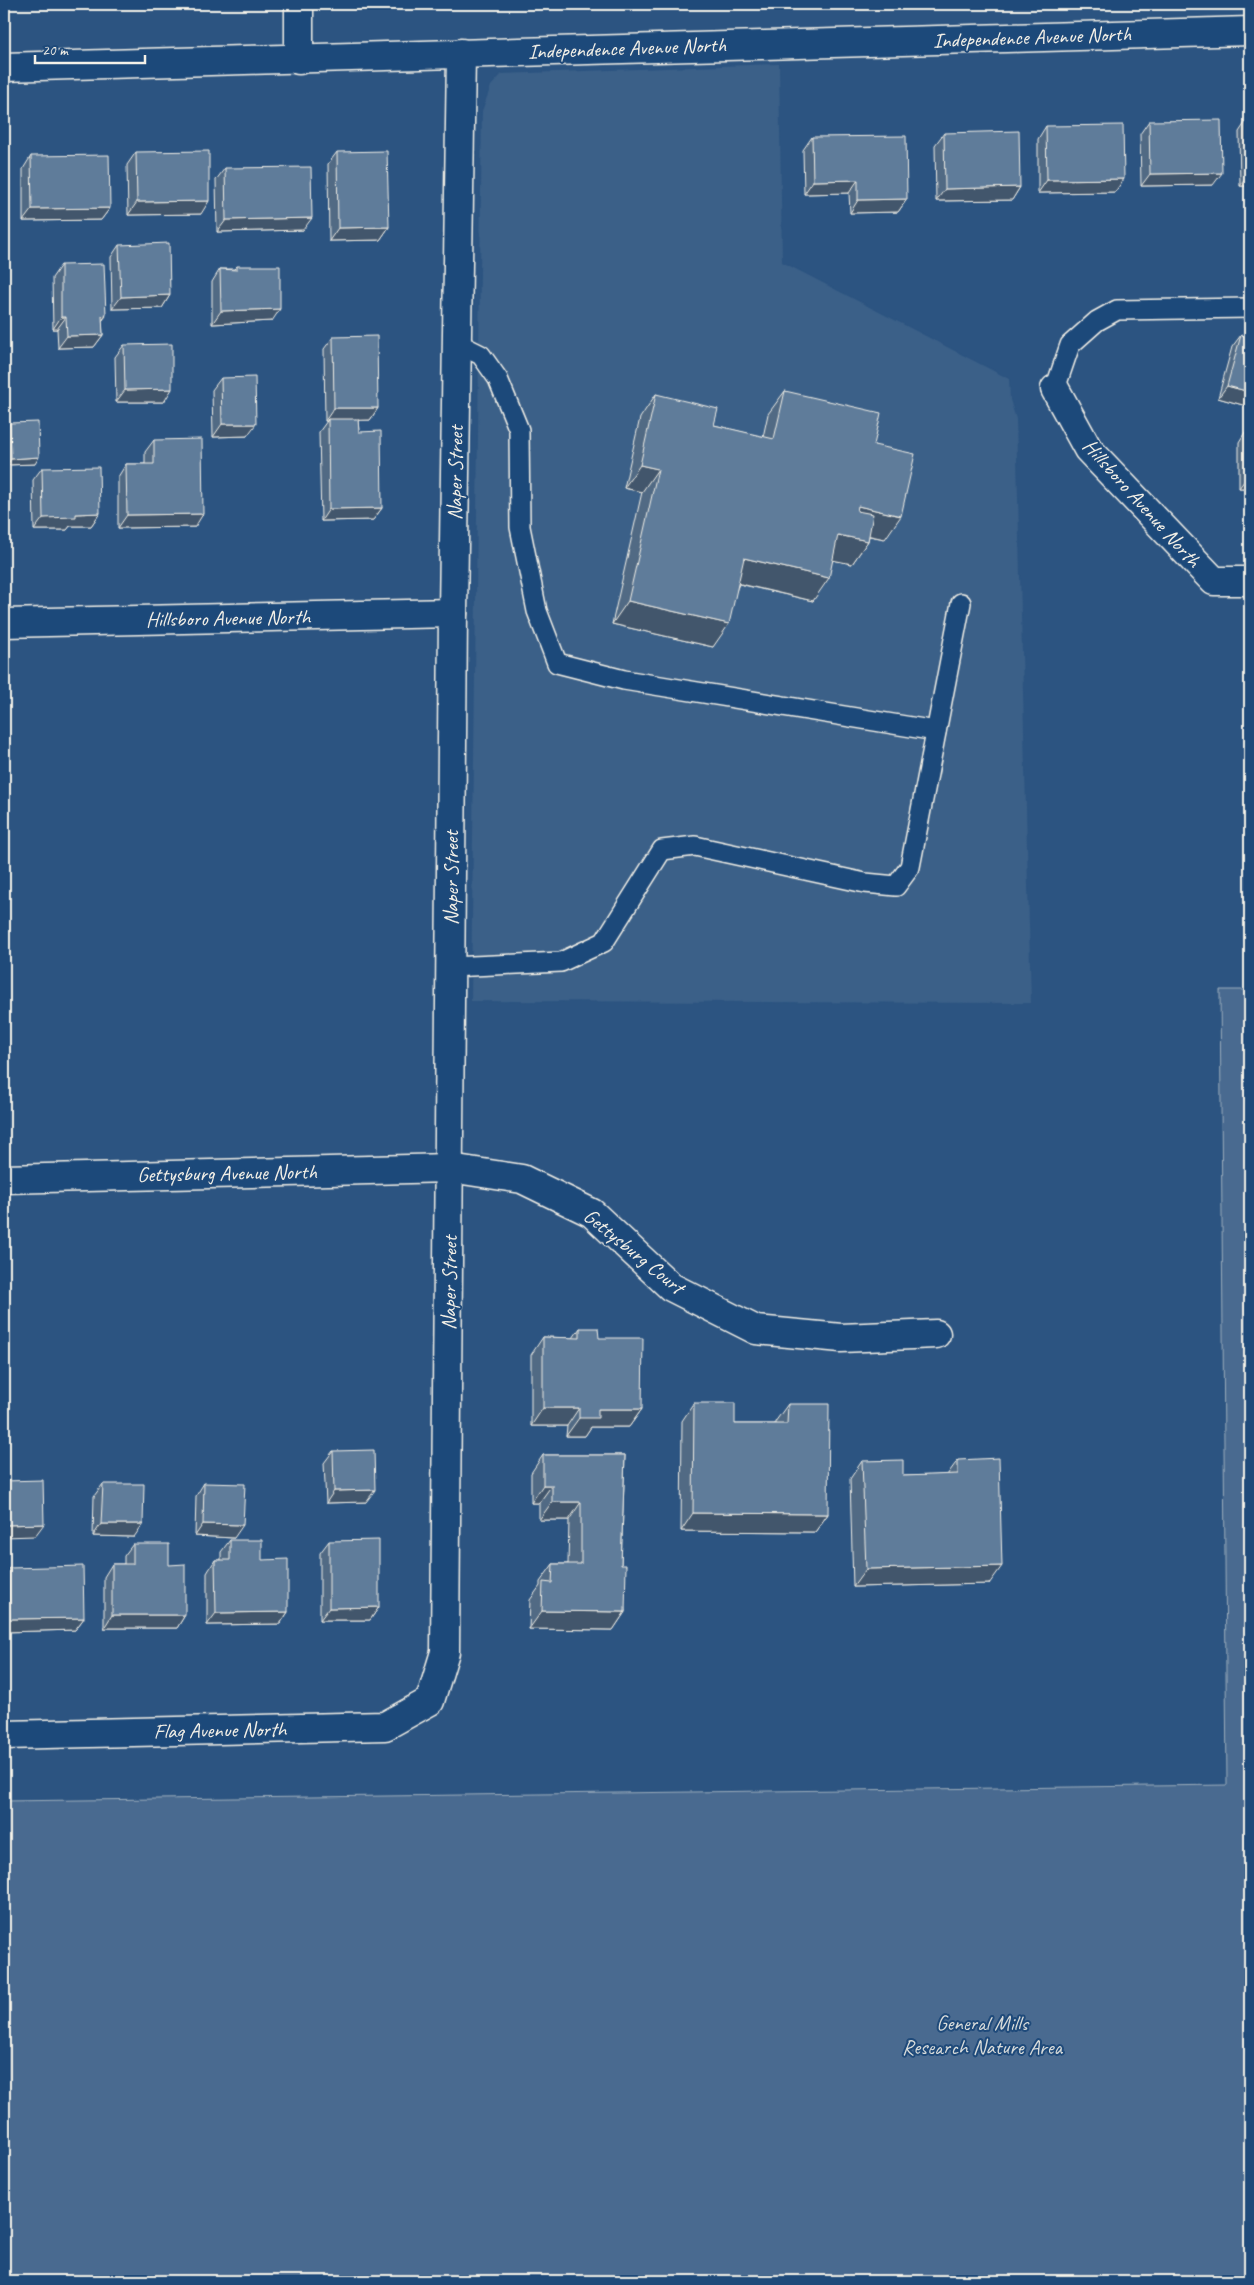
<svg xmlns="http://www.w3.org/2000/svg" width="1254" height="2285" font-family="Caveat,sans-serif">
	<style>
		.built { fill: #3b6088 }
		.green { fill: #496b90; stroke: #9eaebc }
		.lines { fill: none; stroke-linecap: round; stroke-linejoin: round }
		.service-casing { stroke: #f4f1e8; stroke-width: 22 }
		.minor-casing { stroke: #f4f1e8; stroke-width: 31 }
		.service { stroke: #1f4a7a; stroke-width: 19 }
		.minor { stroke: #1f4a7a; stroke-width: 28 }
		.wall { fill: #516a84; stroke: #f4f1e8 }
		.shaded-wall { fill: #42566c; stroke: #f4f1e8 }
		.building { fill: #5e7b9a; stroke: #f4f1e8 }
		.labels { text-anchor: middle; stroke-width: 4; stroke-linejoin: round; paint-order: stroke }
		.street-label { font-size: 21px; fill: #f4f1e8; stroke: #1f4a7a }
		.park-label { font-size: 21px; fill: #dadddb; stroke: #1f4a7a }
	</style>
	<rect width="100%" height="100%" fill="#2c5481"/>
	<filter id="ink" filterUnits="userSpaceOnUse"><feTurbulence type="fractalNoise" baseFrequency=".02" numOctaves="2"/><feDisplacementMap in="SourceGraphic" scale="10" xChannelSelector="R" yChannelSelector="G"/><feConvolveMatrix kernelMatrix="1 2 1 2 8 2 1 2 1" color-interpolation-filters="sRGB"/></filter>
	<g filter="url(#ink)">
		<polygon class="built" points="779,64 782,262 1009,379 1010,400 1016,419 1031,1003 471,1001 482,111 491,86 502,74"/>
		<polygon class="green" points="1220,990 1250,990 1250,2281 4,2281 4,1801 1227,1785"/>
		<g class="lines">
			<defs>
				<g id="service">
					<polyline points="457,343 481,355 498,379 519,430 520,527 537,611 557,663 624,680 936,731"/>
					<polyline points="1055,389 1070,345 1097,321 1117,310 1250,308"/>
					<polyline points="450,967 561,962 604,942 662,850 695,846 865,883 896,886 910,867 961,603"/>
				</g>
				<g id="minor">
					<polyline points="299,4 299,60"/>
					<polyline points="4,67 1250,31"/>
					<polyline points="1055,389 1088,449 1214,581 1250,581"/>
					<polyline points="4,623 453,613"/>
					<polyline points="4,1179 450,1168 522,1179 592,1213 671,1287 756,1330 841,1338 936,1334"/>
					<polyline points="4,1735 385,1726 430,1701 445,1652 453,613 461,53"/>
				</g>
			</defs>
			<use href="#service" class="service-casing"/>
			<use href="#minor" class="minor-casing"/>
			<use href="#service" class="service"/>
			<use href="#minor" class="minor"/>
		</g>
		<g class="wall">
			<polygon points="1247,120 1250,120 1250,186 1240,186 1239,132"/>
			<polygon points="1149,121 1213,185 1141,186 1140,134"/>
			<polygon points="1046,126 1115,192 1038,193 1038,139"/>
			<polygon points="944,133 1020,187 1012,200 936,201 935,145"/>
			<polygon points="812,137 907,199 898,212 850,213 849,193 804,194 803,150"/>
			<polygon points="136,152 201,214 128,215 127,165"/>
			<polygon points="337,152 389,227 380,240 329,241 328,164"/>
			<polygon points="31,156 110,208 101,220 23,221 23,169"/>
			<polygon points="225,168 303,230 217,232 216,180"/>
			<polygon points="119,245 170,295 162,308 112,309 111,257"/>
			<polygon points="61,265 106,316 102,321 103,335 94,347 58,348 57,329 53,329 52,278"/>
			<polygon points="237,266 272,321 212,324 212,282 220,269 234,269"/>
			<polygon points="1241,335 1250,407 1218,398 1232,347"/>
			<polygon points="333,337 378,408 370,420 358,420 359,432 382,508 373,520 321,521 319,432 327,421 325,421 324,349"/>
			<polygon points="124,345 164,402 116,402 115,357"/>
			<polygon points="221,378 247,436 213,437 212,390"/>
			<polygon points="785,391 874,445 885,539 869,536 868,541 852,564 833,560 813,601 739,584 713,647 612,624 642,492 624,488 640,418 656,394 714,425 763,437 768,414"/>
			<polygon points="10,423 35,464 7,465 6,429"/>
			<polygon points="1247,429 1250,429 1250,488 1239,488 1239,442"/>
			<polygon points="154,440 195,527 118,528 118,477 126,464 145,464 145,452"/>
			<polygon points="42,468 100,513 91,526 70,526 67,530 34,530 33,480"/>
			<polygon points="580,1328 599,1338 642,1409 629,1427 591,1427 585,1436 566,1436 567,1426 531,1426 531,1355 543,1337 573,1338"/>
			<polygon points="694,1403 735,1424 775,1424 775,1422 788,1404 828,1514 815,1532 681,1531 682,1421"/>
			<polygon points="333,1451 366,1502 326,1503 324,1463"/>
			<polygon points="543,1455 625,1455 621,1565 625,1612 613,1630 529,1629 530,1600 540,1586 540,1582 553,1564 568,1564 569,1520 539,1520 539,1503 531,1503 531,1473"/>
			<polygon points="958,1460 989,1584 853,1587 850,1479 862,1461 903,1476 947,1475"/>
			<polygon points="204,1483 234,1538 195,1536 196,1496"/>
			<polygon points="103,1484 134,1537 93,1536 94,1496"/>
			<polygon points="230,1540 262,1560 288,1612 280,1624 207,1625 207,1573 215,1560 221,1560 221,1552"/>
			<polygon points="329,1541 379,1607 370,1620 320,1620 320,1553"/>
			<polygon points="133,1544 169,1565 185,1615 177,1628 104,1628 104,1577 112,1564 124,1564 124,1556"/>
			<polygon points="9,1568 84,1618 75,1630 4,1632 4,1575"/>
		</g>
		<g class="shaded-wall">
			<polygon points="1222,173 1213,185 1141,186 1150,174"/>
			<polygon points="1250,173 1250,186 1240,186 1249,174"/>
			<polygon points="1124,179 1115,192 1038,193 1047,180"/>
			<polygon points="858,180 849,193 804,194 813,181"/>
			<polygon points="1020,187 1012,200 936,201 945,189"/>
			<polygon points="907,199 898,212 850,213 858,200"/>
			<polygon points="209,201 201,214 128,215 137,202"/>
			<polygon points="110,208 101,220 23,221 32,209"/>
			<polygon points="312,218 303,230 217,232 226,220"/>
			<polygon points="389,227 380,240 329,241 338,228"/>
			<polygon points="170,295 162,308 112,309 121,297"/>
			<polygon points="280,309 272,321 212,324 221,311"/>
			<polygon points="106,315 97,328 102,316"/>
			<polygon points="61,317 66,317 57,329 53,329"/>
			<polygon points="103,335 94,347 58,348 67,336"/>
			<polygon points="1227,386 1250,392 1250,407 1218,398"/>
			<polygon points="172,389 164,402 116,402 125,390"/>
			<polygon points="334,408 378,408 370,420 328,421 328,419 327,421 325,421"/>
			<polygon points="222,424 256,424 247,436 213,437"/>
			<polygon points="39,457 35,464 7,465 11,459"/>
			<polygon points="640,465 658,469 642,492 624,488"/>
			<polygon points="1248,476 1250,476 1250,488 1239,488"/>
			<polygon points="858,506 901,516 885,539 842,530"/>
			<polygon points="382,508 373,520 321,521 329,509"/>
			<polygon points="100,513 91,526 70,526 67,530 34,530 43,518 76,514"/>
			<polygon points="203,514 195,527 118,528 127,515"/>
			<polygon points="838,535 868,541 852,564 822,558"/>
			<polygon points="744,558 829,578 813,601 728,581"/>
			<polygon points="628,601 729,624 713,647 612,624"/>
			<polygon points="543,1408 579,1408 567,1426 531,1426"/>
			<polygon points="598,1409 642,1409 629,1427 591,1427 585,1436 566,1436 579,1418"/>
			<polygon points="543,1485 552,1485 539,1503 531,1503"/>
			<polygon points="375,1490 366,1502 326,1503 334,1491"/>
			<polygon points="552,1502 581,1502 569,1520 539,1520"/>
			<polygon points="693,1513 828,1514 815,1532 681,1531"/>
			<polygon points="44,1524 35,1536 4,1537 4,1525"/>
			<polygon points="101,1524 143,1524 134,1537 93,1536"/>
			<polygon points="203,1524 243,1525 234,1538 195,1536"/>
			<polygon points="1002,1566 989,1584 853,1587 866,1569"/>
			<polygon points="379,1607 370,1620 320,1620 329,1608"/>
			<polygon points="542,1611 625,1612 613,1630 529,1629"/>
			<polygon points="288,1612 280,1624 207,1625 216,1613"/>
			<polygon points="112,1615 185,1615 177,1628 104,1628"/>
			<polygon points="84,1618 75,1630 4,1632 4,1628 10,1619"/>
		</g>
		<g class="building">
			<polygon points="1221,120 1222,173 1150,174 1149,121"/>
			<polygon points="1247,120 1250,120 1250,173 1249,174"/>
			<polygon points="1123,125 1124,179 1047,180 1046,126"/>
			<polygon points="1019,131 1020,187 945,189 944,133"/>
			<polygon points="906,136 907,199 858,200 858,180 813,181 812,137"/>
			<polygon points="209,151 209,201 137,202 136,152"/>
			<polygon points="387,151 389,227 338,228 337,152"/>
			<polygon points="4,155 6,155 7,205 4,205"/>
			<polygon points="109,155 110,208 32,209 31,156"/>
			<polygon points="311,167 312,218 226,220 225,168"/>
			<polygon points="169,243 170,295 121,297 119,245"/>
			<polygon points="104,264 106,315 102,316 103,335 67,336 66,317 61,317 61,265"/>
			<polygon points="237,266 280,266 280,309 221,311 220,269 237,270"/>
			<polygon points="1241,335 1250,338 1250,392 1227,386"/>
			<polygon points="377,336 378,408 334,408 333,337"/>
			<polygon points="172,344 172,389 125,390 124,345"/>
			<polygon points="255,377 256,424 222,424 221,378"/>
			<polygon points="785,391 881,413 874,445 915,454 901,516 858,506 857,511 873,514 868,541 838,535 829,578 744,558 729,624 628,601 658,469 640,465 656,394 718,409 714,425 774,439"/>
			<polygon points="328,419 358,419 359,432 381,431 382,508 329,509"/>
			<polygon points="38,422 39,457 11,459 10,423"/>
			<polygon points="1247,429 1250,429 1250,476 1248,476"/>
			<polygon points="202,439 203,514 127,515 126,464 154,464 154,440"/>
			<polygon points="99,467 100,513 76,514 76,517 43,518 42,468"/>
			<polygon points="580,1328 598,1328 599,1338 643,1338 642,1409 598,1409 598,1418 579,1418 579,1408 543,1408 543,1337 580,1338"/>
			<polygon points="694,1403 735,1403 735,1424 787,1424 788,1404 829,1404 828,1514 693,1513"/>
			<polygon points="374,1450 375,1490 334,1491 333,1451"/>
			<polygon points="543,1455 625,1455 621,1565 626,1565 625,1612 542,1611 543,1582 552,1583 553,1564 581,1564 581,1502 552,1502 552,1485 543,1485"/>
			<polygon points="999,1458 1002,1566 866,1569 862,1461 903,1460 903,1476 958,1474 958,1460"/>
			<polygon points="43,1480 44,1524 4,1525 4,1481"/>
			<polygon points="204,1483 245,1484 243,1525 203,1524"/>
			<polygon points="103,1484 144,1484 143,1524 101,1524"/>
			<polygon points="230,1540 262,1540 262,1560 288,1559 288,1612 216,1613 215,1560 230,1560"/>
			<polygon points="379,1540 379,1607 329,1608 329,1541"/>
			<polygon points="133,1544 169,1544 169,1565 185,1564 185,1615 112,1615 112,1564 133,1564"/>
			<polygon points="83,1566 84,1618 10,1619 9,1568"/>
		</g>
	</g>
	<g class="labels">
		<g class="street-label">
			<text transform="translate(1032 37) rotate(-2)" y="7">Independence Avenue North</text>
			<text transform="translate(627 48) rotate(-2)" y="7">Independence Avenue North</text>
			<text transform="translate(455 473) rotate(-89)" y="7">Naper Street</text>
			<text transform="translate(1142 503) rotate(48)" y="7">Hillsboro Avenue North</text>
			<text transform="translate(228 618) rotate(-1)" y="7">Hillsboro Avenue North</text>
			<text transform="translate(451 878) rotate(-90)" y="7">Naper Street</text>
			<text transform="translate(227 1173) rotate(-1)" y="7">Gettysburg Avenue North</text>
			<text transform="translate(634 1251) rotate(39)" y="7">Gettysburg Court</text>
			<text transform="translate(449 1283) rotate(-89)" y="7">Naper Street</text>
			<text transform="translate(220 1730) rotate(-1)" y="7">Flag Avenue North</text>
		</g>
		<g class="park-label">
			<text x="982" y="2030">General Mills<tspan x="982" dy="24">Research Nature Area</tspan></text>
		</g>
	</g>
	<rect width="1254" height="2285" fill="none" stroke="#1f4a7a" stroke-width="20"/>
	<rect x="10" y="10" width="1234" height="2265" fill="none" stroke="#f4f1e8" stroke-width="2" filter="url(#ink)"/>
	<path d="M35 55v8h110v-8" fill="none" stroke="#f4f1e8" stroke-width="2.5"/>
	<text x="42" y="55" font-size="15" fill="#f4f1e8" stroke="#1f4a7a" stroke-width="4" paint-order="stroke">20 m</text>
</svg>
